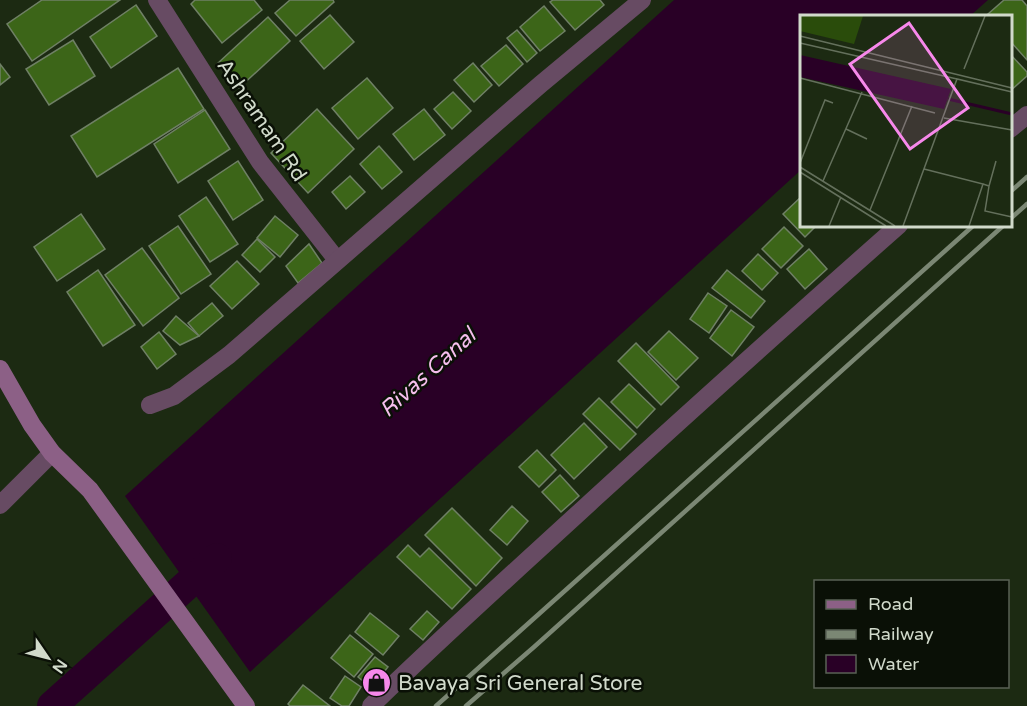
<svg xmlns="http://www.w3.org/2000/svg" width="1027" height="706" font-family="'Varela Round',sans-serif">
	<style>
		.water { fill: #290026 }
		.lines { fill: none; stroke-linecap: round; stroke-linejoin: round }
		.canal { stroke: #290026; stroke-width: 30 }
		.building { fill: #3c6518; stroke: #6f8065; stroke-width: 1.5 }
		.street { stroke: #674b63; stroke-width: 18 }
		.secondary { stroke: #8c6086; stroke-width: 18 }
		.rail { stroke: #7b8774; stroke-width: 4.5 }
		.labels { text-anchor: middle; stroke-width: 5; stroke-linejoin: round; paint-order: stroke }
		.street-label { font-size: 21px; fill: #d1dacb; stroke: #0a1006 }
		.poi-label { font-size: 21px; fill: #d1dacb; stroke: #0a1006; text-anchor: start }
		.water-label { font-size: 22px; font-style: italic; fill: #f5beed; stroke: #0a1006 }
		.inset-river { fill: none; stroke: #290026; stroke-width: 3 }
		.inset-road { fill: none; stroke: #64705c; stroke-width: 1.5 }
		.view { fill: #f788eb; fill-opacity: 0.15; stroke: #f788eb; stroke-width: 3 }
		.inset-edge { fill: none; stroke: #d1dacb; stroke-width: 3 }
	</style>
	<rect width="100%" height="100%" fill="#1c2a12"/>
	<polygon class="water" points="674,0 988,0 970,16 802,16 802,169 250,672 125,496"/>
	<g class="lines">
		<polyline class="canal" points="52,706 217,558"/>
	</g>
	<g class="building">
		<polygon points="42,0 120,0 32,61 7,24"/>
		<polygon points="195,0 254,0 262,10 222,43 191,4"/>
		<polygon points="290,0 333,0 334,2 296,36 275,13"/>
		<polygon points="553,0 600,0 604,5 575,30 550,2"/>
		<polygon points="1004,0 1022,0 1027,6 1027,60 1010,41 1010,16 990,16 988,14"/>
		<polygon points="136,5 157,36 111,68 90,37"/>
		<polygon points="544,6 565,31 540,51 520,27"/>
		<polygon points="330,15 354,42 324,69 300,41"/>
		<polygon points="268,17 290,41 239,88 217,64"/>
		<polygon points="517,30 537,53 527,62 507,38"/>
		<polygon points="73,40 95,76 49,105 26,69"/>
		<polygon points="506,45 523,64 499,86 481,66"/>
		<polygon points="1010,54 1027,72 1027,76 1010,91"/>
		<polygon points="473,63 492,85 474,102 454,80"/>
		<polygon points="0,64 10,77 0,85"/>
		<polygon points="178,68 204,109 97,177 71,136"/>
		<polygon points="367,78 393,108 358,139 332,108"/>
		<polygon points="453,92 471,111 452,129 434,109"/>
		<polygon points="317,109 354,149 308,193 271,153"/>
		<polygon points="424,109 445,135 414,160 393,134"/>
		<polygon points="205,110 230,149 178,183 154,144"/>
		<polygon points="379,146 402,172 382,189 360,164"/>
		<polygon points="238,161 263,200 233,220 208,181"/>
		<polygon points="350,176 365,192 346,209 332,192"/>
		<polygon points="802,196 802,225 817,225 805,237 783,214"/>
		<polygon points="206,197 238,244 210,262 179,216"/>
		<polygon points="81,214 105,249 57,281 34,247"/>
		<polygon points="275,216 298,235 280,257 257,238"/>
		<polygon points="178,226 211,274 181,294 149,246"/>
		<polygon points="784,227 803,246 781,268 762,249"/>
		<polygon points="257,239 275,257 260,272 242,255"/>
		<polygon points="309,244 322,263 298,283 286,266"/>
		<polygon points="142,248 179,298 143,326 105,275"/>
		<polygon points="809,249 827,269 805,289 787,269"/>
		<polygon points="758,254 778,273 762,290 742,271"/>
		<polygon points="237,261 259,284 232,309 210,286"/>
		<polygon points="98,270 135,325 103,346 67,292"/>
		<polygon points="727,270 765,301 751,318 712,288"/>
		<polygon points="708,293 727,306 709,333 690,319"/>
		<polygon points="212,303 223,316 199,336 188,323"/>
		<polygon points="731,310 754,327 732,356 710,338"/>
		<polygon points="176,316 199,336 180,345 163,331"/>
		<polygon points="669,331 698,358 676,380 648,352"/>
		<polygon points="159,332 176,354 157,369 141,347"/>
		<polygon points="636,343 679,387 661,405 618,361"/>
		<polygon points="629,384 655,409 637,428 611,402"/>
		<polygon points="599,398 636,434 620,450 583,414"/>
		<polygon points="584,423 607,447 574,479 551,455"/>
		<polygon points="537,450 556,470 539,487 519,467"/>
		<polygon points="560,475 579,496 561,512 542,492"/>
		<polygon points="512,506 528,521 507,545 490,530"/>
		<polygon points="452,508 502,558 476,586 425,535"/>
		<polygon points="408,545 420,557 429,548 471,589 452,609 397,557"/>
		<polygon points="427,611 439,622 423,640 410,629"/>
		<polygon points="370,613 399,636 383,655 355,632"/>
		<polygon points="350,635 373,654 354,677 331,658"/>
		<polygon points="375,657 388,667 371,688 358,677"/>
		<polygon points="345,676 361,687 349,706 342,706 330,698"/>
		<polygon points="303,685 330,706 290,706 288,704"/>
	</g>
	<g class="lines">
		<g class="street">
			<polyline points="157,0 260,162 337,260"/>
			<polyline points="1010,129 1027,115"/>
			<polyline points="150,405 174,396 229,355 541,84 642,0"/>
			<polyline points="0,505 52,453"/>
			<path d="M371,706C444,635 520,567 595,498C696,406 797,315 899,225"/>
		</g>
		<polyline class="secondary" points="0,369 32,425 52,453 90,490 246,706"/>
		<g class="rail">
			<polyline points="1010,192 1027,177"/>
			<polyline points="1010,219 1027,204"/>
			<polyline points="436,706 974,225"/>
			<polyline points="466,706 534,647 1004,225"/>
		</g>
	</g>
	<defs>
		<symbol id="shop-disc" viewBox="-11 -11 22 22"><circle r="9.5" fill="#f788eb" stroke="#0a1006"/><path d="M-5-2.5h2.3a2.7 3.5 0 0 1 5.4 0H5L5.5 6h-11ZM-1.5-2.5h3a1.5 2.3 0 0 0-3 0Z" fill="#111"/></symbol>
	</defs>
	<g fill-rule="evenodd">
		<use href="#shop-disc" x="360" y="666" width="33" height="33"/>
	</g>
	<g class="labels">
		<g class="street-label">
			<text transform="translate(262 120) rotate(56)" y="7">Ashramam Rd</text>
		</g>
		<g class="poi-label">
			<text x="398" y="690">Bavaya Sri General Store</text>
		</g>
		<g class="water-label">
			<text transform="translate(427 372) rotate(-42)" y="8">Rivas Canal</text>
		</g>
	</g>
	<g transform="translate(800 15)">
		<rect width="212" height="212" fill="#1c2a12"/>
		<path d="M0,1H63L54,29L0,16Z" fill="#2a4c0b"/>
		<path d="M0,40L151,74L144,94L0,62Z" fill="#290026"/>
		<path class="inset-river" d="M148,84L212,99"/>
		<path class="inset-road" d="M0,21L212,73M0,28L157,64M164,54L185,1M0,63L135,98M144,103L212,115M46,114L67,124M0,148L25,85L33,88M0,152L95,211M124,154L183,169L169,211M0,157L86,211M23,166L62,77M183,169L189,171L185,196L212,202M189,171L196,146M70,195L112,91M29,211L41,182M103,211L157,64L212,77"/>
		<path class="view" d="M109,8L168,93L110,134L50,49Z"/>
		<rect width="212" height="212" class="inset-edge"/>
	</g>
	<rect x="814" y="580" width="195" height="108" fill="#0a1006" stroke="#5a6155" stroke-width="1.5"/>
	<rect x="826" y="600" width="30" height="9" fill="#8c6086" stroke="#5a6155" stroke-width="1.5"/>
	<text x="868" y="610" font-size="18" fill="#d1dacb">Road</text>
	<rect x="826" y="630" width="30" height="9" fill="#7b8774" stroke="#5a6155" stroke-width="1.5"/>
	<text x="868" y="640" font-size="18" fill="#d1dacb">Railway</text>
	<rect x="826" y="655" width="30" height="18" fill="#290026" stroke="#5a6155" stroke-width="1.5"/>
	<text x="868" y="670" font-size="18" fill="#d1dacb">Water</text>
	<g transform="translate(48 658) rotate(125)" stroke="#0a1006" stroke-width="4.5" paint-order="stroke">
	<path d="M0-4.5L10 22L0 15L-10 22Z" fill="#d1dacb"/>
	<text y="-9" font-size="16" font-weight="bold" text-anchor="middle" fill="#d1dacb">N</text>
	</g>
</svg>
